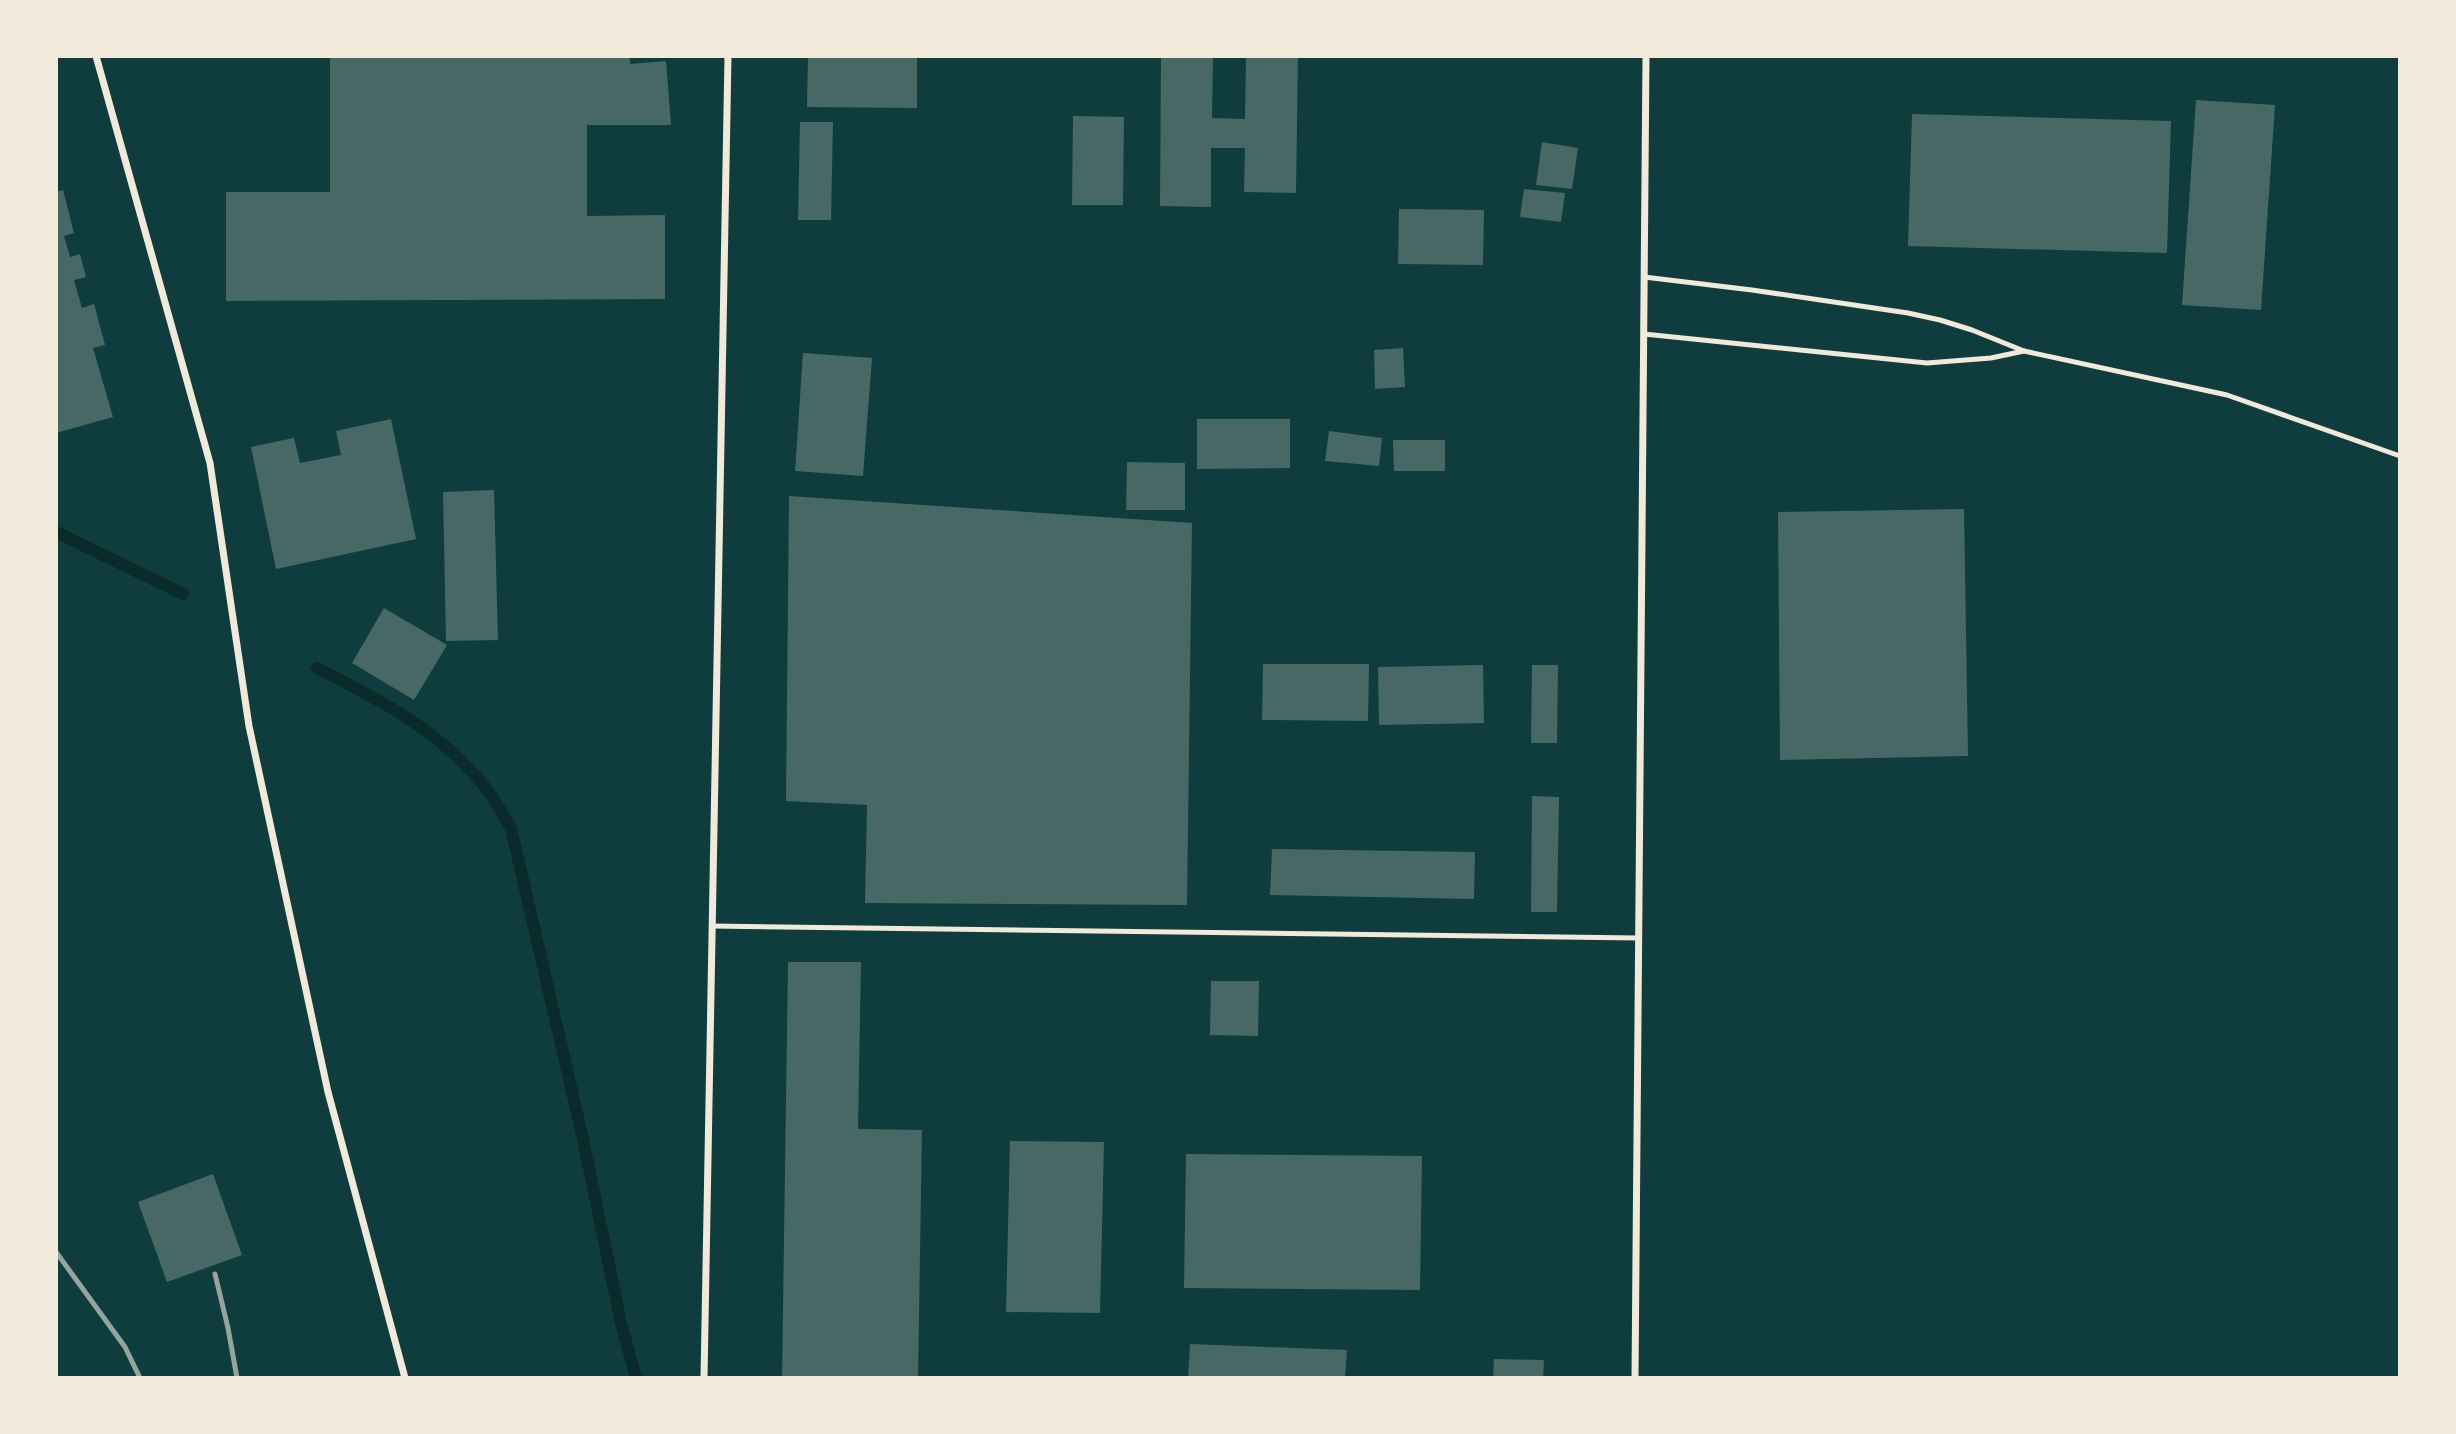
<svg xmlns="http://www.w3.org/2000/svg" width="2456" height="1434" font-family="Lato,sans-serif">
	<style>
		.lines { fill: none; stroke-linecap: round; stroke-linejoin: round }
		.stream { stroke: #0a2a2b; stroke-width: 12 }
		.building { fill: #486865 }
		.service { stroke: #f1e9da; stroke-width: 5 }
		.minor { stroke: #f1e9da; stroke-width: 7 }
		.rail { stroke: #97a49c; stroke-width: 5 }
	</style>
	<rect width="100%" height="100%" fill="#0f3d3e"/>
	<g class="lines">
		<g class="stream">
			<polyline points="56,532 183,594"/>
			<path d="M317,668C380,700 441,731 485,787C495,799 503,815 511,828L583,1139L621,1323L636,1378"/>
		</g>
	</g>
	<g class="building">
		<polygon points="330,56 630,56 630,64 666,61 671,125 587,125 587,216 665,215 665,299 226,301 226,192 330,192"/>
		<polygon points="808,56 917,56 917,108 807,107"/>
		<polygon points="1161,56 1213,56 1212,118 1245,119 1246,56 1298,56 1296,193 1244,192 1245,148 1211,148 1211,207 1160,206"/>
		<polygon points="2196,100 2275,105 2261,310 2182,305"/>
		<polygon points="1912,114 2171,121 2167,253 1908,246"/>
		<polygon points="1073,116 1124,117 1123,205 1072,205"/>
		<polygon points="800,122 833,122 831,220 798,220"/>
		<polygon points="1542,142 1578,148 1572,189 1536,185"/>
		<polygon points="1524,189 1565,193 1561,222 1520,217"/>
		<polygon points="63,190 74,233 64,236 70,257 80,254 86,277 74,280 82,308 94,304 105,345 93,348 113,417 56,433 56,192"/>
		<polygon points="1399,209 1484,210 1483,265 1398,264"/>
		<polygon points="1403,348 1405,387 1375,389 1374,350"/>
		<polygon points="803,353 872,358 863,476 795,471"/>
		<polygon points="391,419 416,539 276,569 251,447 294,438 300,463 341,455 336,431"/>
		<polygon points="1197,419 1290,419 1290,468 1197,469"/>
		<polygon points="1329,431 1382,438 1379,466 1325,461"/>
		<polygon points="1393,440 1445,440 1445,471 1394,471"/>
		<polygon points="1127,462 1185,463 1185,510 1126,510"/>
		<polygon points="494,490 498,640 446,641 443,492"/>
		<polygon points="789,496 1192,523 1187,905 865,903 867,805 786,801"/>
		<polygon points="1964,509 1968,756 1780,760 1778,512"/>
		<polygon points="384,608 447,645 414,700 352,663"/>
		<polygon points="1263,664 1369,664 1368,721 1262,720"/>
		<polygon points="1483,665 1484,723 1379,725 1378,667"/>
		<polygon points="1532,665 1558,665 1557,743 1531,743"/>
		<polygon points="1532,796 1559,797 1557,912 1531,912"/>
		<polygon points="1272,849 1475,852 1474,899 1270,895"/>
		<polygon points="788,962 861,962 858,1129 922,1130 918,1378 782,1378"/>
		<polygon points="1211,981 1259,981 1258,1036 1210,1035"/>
		<polygon points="1010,1141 1104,1142 1100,1313 1006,1312"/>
		<polygon points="1186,1154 1422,1156 1420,1290 1184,1288"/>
		<polygon points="213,1174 242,1255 167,1282 138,1202"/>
		<polygon points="1190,1344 1347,1350 1345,1378 1188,1378"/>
		<polygon points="1494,1359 1544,1360 1543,1378 1493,1378"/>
	</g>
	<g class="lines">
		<g class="service">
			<polyline points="1644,277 1752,290 1908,313 1940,320 1972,330 2024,351 2227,395 2400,456"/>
			<polyline points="1644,334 1927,363 1991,358 2024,351"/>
			<polyline points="712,926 1638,938"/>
		</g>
		<g class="minor">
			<polyline points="96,56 210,463 249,726 328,1092 405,1378"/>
			<polyline points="704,1378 728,56"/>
			<polyline points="1635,1378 1646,56"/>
		</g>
		<g class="rail">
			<polyline points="56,1252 125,1347 140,1378"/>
			<polyline points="215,1274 228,1328 237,1378"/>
		</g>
	</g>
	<rect width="2456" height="1434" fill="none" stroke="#f1e9da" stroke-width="116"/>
</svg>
